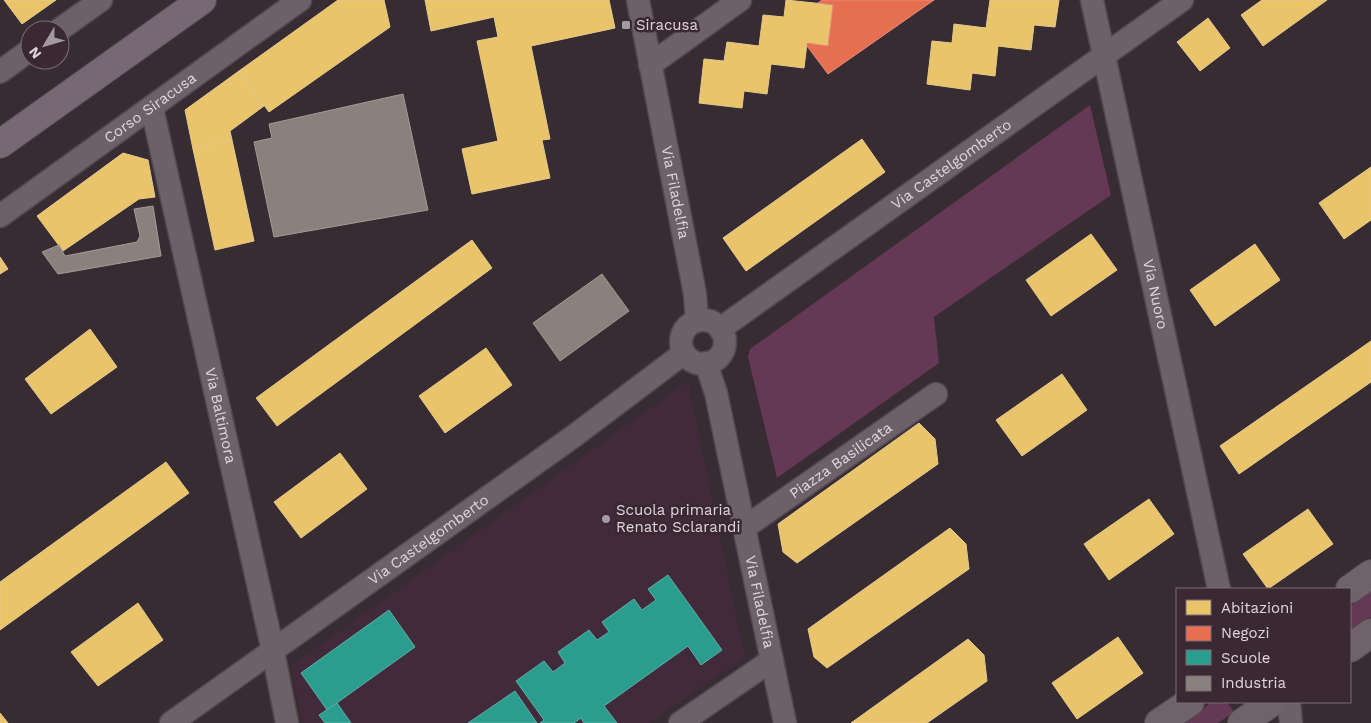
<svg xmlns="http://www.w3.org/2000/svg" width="1371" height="723" font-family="'Work Sans',sans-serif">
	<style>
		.built { fill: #412b3a }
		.green { fill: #653855 }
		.homes { fill: #e9c46a; stroke: #e6c98c }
		.shops { fill: #e76f51; stroke: #e58d7a }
		.schools { fill: #2a9d8f; stroke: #61aea6 }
		.industry { fill: #8a817c; stroke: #a49a98 }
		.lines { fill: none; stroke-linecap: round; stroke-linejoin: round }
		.street-casing { stroke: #50484d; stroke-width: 25 }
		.secondary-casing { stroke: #50484d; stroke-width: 30 }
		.primary-casing { stroke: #50484d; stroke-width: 30 }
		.street { stroke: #6c6168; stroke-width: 22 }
		.secondary { stroke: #6f6269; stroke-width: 28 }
		.primary { stroke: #776873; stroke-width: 28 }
		.poi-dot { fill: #a499a0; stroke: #3a2833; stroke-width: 2 }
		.labels { text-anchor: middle; stroke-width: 5; stroke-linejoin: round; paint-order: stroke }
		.poi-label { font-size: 15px; fill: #e0d4db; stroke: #3a2833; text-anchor: start }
		.street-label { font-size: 15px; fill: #e0d4db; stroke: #3a2833 }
	</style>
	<rect width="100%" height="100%" fill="#362c32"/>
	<polygon class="built" points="688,381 745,657 650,723 303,723 291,666"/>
	<g class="green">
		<polygon points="1090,105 1111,195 934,317 939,363 777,478 748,357 750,349"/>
		<polygon points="1371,591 1371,617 1350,632 1350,606"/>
		<polygon points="1212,702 1227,702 1234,712 1218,723 1182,723"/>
	</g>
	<g class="homes">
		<polygon points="4,0 56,0 22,24"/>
		<polygon points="338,0 384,0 390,27 269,112 239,71"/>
		<polygon points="425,0 609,0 615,28 531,46 550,139 542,140 550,178 472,194 462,149 498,141 477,41 498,37 494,17 431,31"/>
		<polygon points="786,0 833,5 828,46 807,43 804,68 771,64 767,94 744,91 742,108 699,103 704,59 724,61 727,42 759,46 763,15 784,17"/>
		<polygon points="990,0 1059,0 1055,27 1034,25 1031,50 998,46 995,76 972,73 970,90 927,84 932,41 952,43 954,24 986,28"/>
		<polygon points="1262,0 1327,0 1263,46 1241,15"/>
		<polygon points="1208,18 1230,48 1200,71 1177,42"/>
		<polygon points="239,71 264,106 230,131 232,140 193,149 185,110"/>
		<polygon points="862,139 885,172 746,271 723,238"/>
		<polygon points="232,140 254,241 215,250 193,149"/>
		<polygon points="123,153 148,160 155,197 139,199 63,251 37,216"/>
		<polygon points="1371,167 1371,220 1344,239 1319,203"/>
		<polygon points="1091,234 1117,270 1051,316 1026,280"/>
		<polygon points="472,240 492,268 277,426 256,398"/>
		<polygon points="1255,244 1280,280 1215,326 1190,290"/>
		<polygon points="0,257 8,269 0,274"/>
		<polygon points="90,329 117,367 51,414 25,379"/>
		<polygon points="1371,341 1371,382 1239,474 1220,446"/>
		<polygon points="486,348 512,385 445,433 419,396"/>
		<polygon points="1062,374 1087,410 1022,456 996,420"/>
		<polygon points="919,423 935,439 938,464 797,563 783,552 778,524"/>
		<polygon points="340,453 367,489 301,538 274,502"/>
		<polygon points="166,462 189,493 0,630 0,582"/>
		<polygon points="1149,499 1174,534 1109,580 1084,544"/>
		<polygon points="1308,509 1333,544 1268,589 1243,554"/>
		<polygon points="950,528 966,544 969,569 827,668 814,657 808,629"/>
		<polygon points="138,603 163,640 98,686 71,652"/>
		<polygon points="1118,637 1143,673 1077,719 1052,683"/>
		<polygon points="968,639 984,655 987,681 927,723 851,723"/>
		<polygon points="0,713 8,723 0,723"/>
	</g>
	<polygon class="shops" points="822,0 934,0 828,74 807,46 807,43 828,46 833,5 818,3"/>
	<g class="schools">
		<polygon points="668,575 722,650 701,665 688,646 604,706 617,723 584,723 581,718 574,723 540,723 544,720 516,681 544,661 553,672 565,663 558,652 589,630 597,640 609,632 602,622 634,599 642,610 656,600 648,589"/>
		<polygon points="389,610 415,647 327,710 301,673"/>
		<polygon points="515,691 537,723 468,723"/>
		<polygon points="337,703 351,723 325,723 319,715"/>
	</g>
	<g class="industry">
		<polygon points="403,94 428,210 274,237 254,142 272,138 269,124"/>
		<polygon points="153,206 161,256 58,274 42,252 59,245 65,256 137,242 140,236 134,209"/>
		<polygon points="602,274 629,311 560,361 533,323"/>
	</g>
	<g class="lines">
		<defs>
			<g id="street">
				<path id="s1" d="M638,0L695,294L697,321"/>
				<path id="s2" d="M1092,0L1219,589"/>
				<polyline points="59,30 101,0"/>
				<polyline points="650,65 740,0"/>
				<polyline points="0,72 30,50"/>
				<path id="s3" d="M152,108L273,651L287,723"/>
				<path id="s4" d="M0,216L300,0"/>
				<circle cx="703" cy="342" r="22"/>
				<path id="s5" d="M720,329L1182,0"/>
				<path id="s6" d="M706,363L716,393L785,723"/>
				<path id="s7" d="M744,528L936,394"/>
				<polyline points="1289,702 1291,723"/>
				<path id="s8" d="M171,723L574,436L684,353"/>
				<polyline points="680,723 772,660"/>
			</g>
			<g id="secondary">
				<polyline points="1350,589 1371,574"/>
				<polyline points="1350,648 1371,633"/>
				<polyline points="1159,723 1190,702"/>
				<polyline points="1242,723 1272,702"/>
			</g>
			<polyline id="primary" points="0,144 202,0"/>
		</defs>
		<use href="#street" class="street-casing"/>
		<use href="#secondary" class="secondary-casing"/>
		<use href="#primary" class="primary-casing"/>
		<use href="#street" class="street"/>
		<use href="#secondary" class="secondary"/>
		<use href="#primary" class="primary"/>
	</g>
	<g class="poi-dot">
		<rect x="621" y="20" width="10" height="10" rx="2.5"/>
		<circle cx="606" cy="519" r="5"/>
	</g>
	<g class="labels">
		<g class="poi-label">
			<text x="636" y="30">Siracusa</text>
			<text x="616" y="515">Scuola primaria<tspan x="616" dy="17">Renato Sclarandi</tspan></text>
		</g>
		<g class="street-label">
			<text dy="5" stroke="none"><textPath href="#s4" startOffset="185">Corso Siracusa</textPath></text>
			<text dy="5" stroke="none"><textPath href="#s5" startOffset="284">Via Castelgomberto</textPath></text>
			<text dy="5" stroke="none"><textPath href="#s1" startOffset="196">Via Filadelfia</textPath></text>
			<text dy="5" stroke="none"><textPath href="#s2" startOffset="301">Via Nuoro</textPath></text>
			<text dy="5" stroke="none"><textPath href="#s3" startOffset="315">Via Baltimora</textPath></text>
			<text dy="5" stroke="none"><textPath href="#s7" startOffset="118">Piazza Basilicata</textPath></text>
			<text dy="5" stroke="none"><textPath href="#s8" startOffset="316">Via Castelgomberto</textPath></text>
			<text dy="5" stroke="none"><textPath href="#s6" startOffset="245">Via Filadelfia</textPath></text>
		</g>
	</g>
	<rect x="1176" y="588" width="175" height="115" fill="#3a2833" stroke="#7c6d76"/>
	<rect x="1186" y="600" width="25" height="15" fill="#e9c46a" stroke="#7c6d76"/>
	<text x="1221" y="613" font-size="15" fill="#e0d4db">Abitazioni</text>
	<rect x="1186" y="626" width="25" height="15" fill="#e76f51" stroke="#7c6d76"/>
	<text x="1221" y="638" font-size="15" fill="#e0d4db">Negozi</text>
	<rect x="1186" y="650" width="25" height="15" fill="#2a9d8f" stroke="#7c6d76"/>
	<text x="1221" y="663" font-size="15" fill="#e0d4db">Scuole</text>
	<rect x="1186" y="676" width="25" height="15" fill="#8a817c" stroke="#7c6d76"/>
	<text x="1221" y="688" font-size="15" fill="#e0d4db">Industria</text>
	<g transform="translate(45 45) rotate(232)"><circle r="24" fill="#3a2833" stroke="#7c6d76"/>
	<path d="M0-4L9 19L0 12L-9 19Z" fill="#a499a0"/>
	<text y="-8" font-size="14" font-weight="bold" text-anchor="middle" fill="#e0d4db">N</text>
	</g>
</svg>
